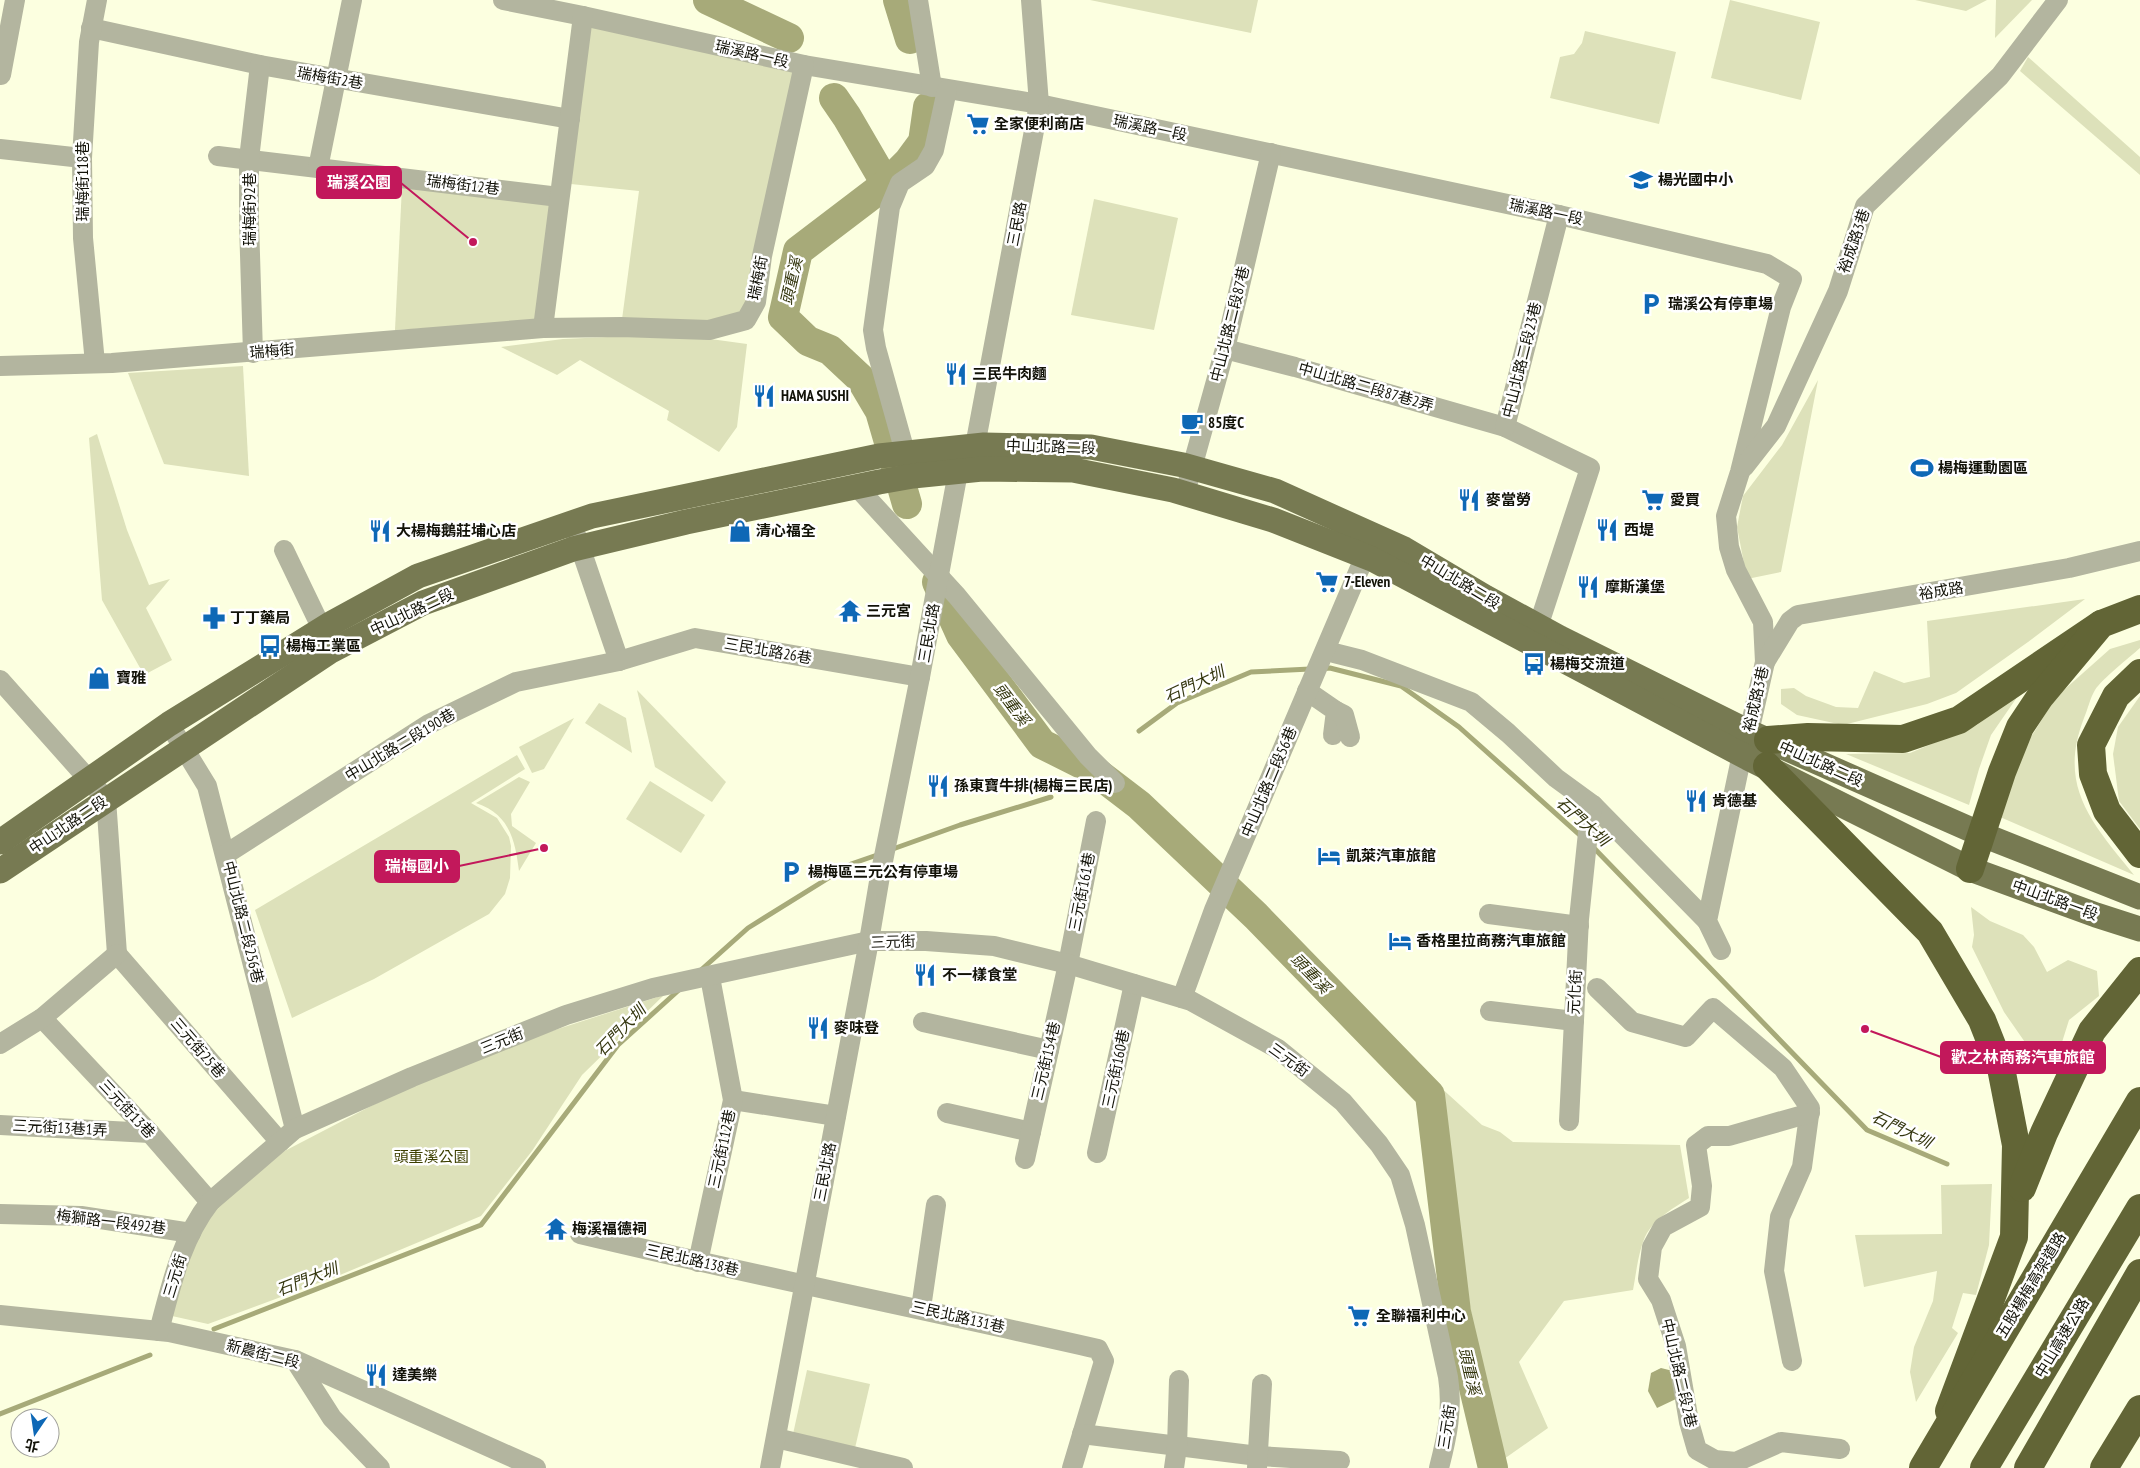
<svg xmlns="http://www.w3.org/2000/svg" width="2140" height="1468" font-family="'PT Sans Narrow','Noto Sans TC',sans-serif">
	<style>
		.green { fill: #dde1ba }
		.water { fill: #a7aa79 }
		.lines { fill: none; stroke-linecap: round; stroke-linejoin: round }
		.stream { stroke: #a7aa79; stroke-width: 5 }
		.river { stroke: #a7aa79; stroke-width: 30 }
		.minor { stroke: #b3b59f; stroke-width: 20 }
		.major { stroke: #777a52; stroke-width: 25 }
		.highway { stroke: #626536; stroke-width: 28 }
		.highway-bridge { stroke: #626536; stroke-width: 28 }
		.labels { text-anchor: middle; stroke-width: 5; stroke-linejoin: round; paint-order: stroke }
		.street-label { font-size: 15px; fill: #121208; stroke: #fff }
		.poi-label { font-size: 15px; font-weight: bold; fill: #121208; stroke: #fff; text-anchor: start }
		.park-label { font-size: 15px; fill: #3d3f00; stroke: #fff }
		.water-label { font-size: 16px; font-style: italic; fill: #34360e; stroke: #fff }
		.leader { fill: none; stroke: #c2185b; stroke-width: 2 }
		.callout-dot { fill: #c2185b; stroke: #fff; stroke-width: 2 }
		.callout { fill: #c2185b; stroke: #c2185b; stroke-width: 2 }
		.callout-label { font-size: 16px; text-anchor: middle; font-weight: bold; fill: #fff }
	</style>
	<rect width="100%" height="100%" fill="#fcffe0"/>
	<g class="green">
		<polygon points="1090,0 1258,0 1251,33"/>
		<polygon points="1730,0 1820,22 1801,100 1711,78"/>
		<polygon points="1915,0 1987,0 1966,11"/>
		<polygon points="1996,0 2032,0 1995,38"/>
		<polygon points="583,16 804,65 746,320 621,327 639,191 561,183"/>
		<polygon points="1585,31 1676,52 1659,124 1550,98 1560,57 1574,54 1582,43"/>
		<polygon points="2028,57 2140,157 2140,175 2020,71"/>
		<polygon points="402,186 550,205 535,322 395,330"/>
		<polygon points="1094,199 1178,218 1154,330 1071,315"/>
		<polygon points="674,334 747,344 737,427 719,452 667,420 669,411 580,360 557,375 501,347 563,339"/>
		<polygon points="243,366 249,476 164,464 128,373"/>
		<polygon points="1818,380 1781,572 1747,579 1737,527 1743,496 1782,445"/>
		<polygon points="97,434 127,530 149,585 170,579 146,608 172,660 144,675 102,600 89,438"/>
		<polygon points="2085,599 2028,642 1956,693 1927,704 1843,725 1797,715 1781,704 1781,689 1794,688 1806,696 1836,707 1858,708 1874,671 1904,683 1930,677 1927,621"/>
		<path d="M2140,640V648C2130,657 2102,679 2095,690C2090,698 2088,709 2084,718C2057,787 2093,824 2134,875L2000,817L2021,753L2056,697L2110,649Z"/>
		<polygon points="637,690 726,782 712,802 655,767"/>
		<polygon points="2022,690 1991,735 1979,769 1969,805 1846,754 1910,753 1977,725"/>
		<polygon points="2140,696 2140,829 2119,801 2113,754 2118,727"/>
		<polygon points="599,703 626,718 632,753 585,723"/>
		<polygon points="574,718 544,769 532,773 519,747"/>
		<polygon points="517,755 525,769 471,803 497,818 509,837 511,846 510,878 505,894 489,914 374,979 292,1018 255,910"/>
		<path d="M519,777L530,782L511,814L512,826L536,843L519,871C515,839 509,814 476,803Z"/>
		<polygon points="650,781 705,815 681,853 626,819"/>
		<polygon points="1971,907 1990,921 2023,935 2034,947 2047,972 2068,960 2097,971 2099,996 2069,1020 2053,1071 2029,1048 2004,1012 1972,947 1974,935"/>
		<polygon points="664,995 582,1075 532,1151 481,1216 340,1275 208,1324 172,1316 191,1240 224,1199 275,1156 398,1092 508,1045"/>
		<path d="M1438,1085L1482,1125L1500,1132L1513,1142L1680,1145L1689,1198C1675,1207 1656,1218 1647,1233C1639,1247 1636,1274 1633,1290L1564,1301L1519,1362L1548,1428L1504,1459L1476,1342L1460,1247Z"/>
		<polygon points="1992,1184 1989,1245 1976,1295 1963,1293 1952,1328 1958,1333 1916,1402 1910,1372 1914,1347 1933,1301 1937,1271 1864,1287 1855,1235 1942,1234 1941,1185"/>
		<polygon points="807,1370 870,1384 855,1448 793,1434"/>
	</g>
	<polygon class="water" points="1661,1368 1673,1371 1676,1399 1657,1408 1648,1391 1651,1373"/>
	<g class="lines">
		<g class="stream">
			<polyline points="1321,669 1330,668 1401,686 1459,727 1583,838"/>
			<polyline points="1139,731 1177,703 1251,672 1310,669"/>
			<polyline points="1591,845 1867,1130 1947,1164"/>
			<polyline points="890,850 960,825 1051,797"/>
			<polyline points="701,970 748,928 851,864 880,854"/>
			<polyline points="214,1329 481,1225 618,1045 680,989"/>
			<polyline points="0,1414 150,1355"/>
		</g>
		<g class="river">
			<polyline points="708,0 789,38"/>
			<polyline points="898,0 910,39"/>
			<polyline points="834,98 847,117 886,184"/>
			<polyline points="907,504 880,411 861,379 830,350 808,341 783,317 798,251 886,184 909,161 923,142 928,107"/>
			<polyline points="937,582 961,635 1042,744 1092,769 1139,805 1256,916 1430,1095 1456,1312 1493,1468"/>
		</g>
		<g class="minor">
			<polyline points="503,0 583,16 804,65 1039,104 1559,215 1767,264 1792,279 1781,307 1740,472 1726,516 1729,547 1736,570 1763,622 1765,662 1749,732 1742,754 1707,921 1721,950"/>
			<polyline points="918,0 932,87"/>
			<polyline points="91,28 260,65 570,119"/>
			<polyline points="1,75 15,0"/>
			<polyline points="0,149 82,158"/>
			<polyline points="218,156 559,197"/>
			<polyline points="318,168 352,0"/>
			<polyline points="543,328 583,16"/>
			<polyline points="1225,349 1295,367 1505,427 1590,468 1538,627"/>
			<polyline points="253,353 249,222 249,159 260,65"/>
			<polyline points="95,363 83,238 82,158 89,42 97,0"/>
			<polyline points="0,366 112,363 543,328 621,327 709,330 746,320 756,302 762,256 804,65"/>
			<polyline points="1505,427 1559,215"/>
			<polyline points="905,452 876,348 873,330 890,207 900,183 925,166 934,150 947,90"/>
			<polyline points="1744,467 1776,426 1838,291 1865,206 2000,76 2058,0"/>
			<polyline points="1188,482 1225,349 1271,153"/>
			<polyline points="857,487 957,596 1088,756 1115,783"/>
			<polyline points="576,535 619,661"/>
			<polyline points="284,550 322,629"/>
			<polyline points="1334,653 1362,660 1471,702 1508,733 1556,778 1593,805 1707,921"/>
			<polyline points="1765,662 1790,621 1798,615 2069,568 2140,551"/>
			<polyline points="0,680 106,799 117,954"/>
			<polyline points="1307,691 1336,711 1333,735"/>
			<polyline points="1336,711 1344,715 1350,737"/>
			<polyline points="169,724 207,786 295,1129"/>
			<polyline points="226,854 429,724 516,682 619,661 695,638 920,677"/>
			<polyline points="1489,914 1579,926"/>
			<polyline points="117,954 280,1142"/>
			<polyline points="1597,988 1632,1022 1686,1037 1713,1008 1783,1068 1810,1108 1802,1167 1780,1217 1774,1271 1792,1361"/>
			<polyline points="1182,998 1214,910 1365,556"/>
			<polyline points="1490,1011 1574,1021"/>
			<polyline points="42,1018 150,1133 210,1202"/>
			<polyline points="923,1022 1049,1050"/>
			<polyline points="0,1044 42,1018 117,954"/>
			<polyline points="733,1100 836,1116"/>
			<polyline points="947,1113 1031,1132"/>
			<polyline points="1810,1113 1729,1136 1708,1136 1696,1145 1702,1186 1700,1207 1663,1227 1652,1247 1648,1279 1661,1300 1676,1346 1689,1422 1697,1450 1715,1460 1736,1462 1781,1442 1840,1449"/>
			<polyline points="1569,1121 1579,919 1589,823 1593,805"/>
			<polyline points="0,1125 150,1133"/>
			<polyline points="1097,1153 1134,984"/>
			<polyline points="1025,1159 1068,964 1096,821"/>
			<polyline points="0,1214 81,1216 191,1233"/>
			<path d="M580,1234C752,1275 926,1310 1098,1349L1104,1361L1072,1468"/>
			<polyline points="698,1262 733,1100 710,977"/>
			<polyline points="921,1308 936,1205"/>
			<polyline points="0,1315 169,1332 295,1360 536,1468"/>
			<path d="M159,1331C171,1286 181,1239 210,1202L295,1129L412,1077L566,1015L653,988L869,941H926L994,946L1068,964L1191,1001L1278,1049L1343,1102L1379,1144L1400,1175L1415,1225L1448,1377C1453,1409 1447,1437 1439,1468"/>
			<polyline points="295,1360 332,1418 380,1468"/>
			<polyline points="1082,1434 1258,1456 1340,1461"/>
			<polyline points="776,1438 903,1468"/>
			<polyline points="770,1468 869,941 880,876 920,677 958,472 975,446 1039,104 1031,0"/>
			<polyline points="1174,1468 1177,1447 1179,1380"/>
			<polyline points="1257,1468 1262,1384"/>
		</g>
		<g class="major">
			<polyline points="0,842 169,724 332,623 418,576 592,516 879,456 984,445 1091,447 1183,465 1275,491 1404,549 1485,597 1560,638 1749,732 1983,835 2140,897"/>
			<polyline points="0,871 329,652 423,603 573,549 686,522 879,482 913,476 982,469 1073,470 1173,490 1273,520 1372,559 1748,758 1970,869 2096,915 2140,929"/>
		</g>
		<g class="highway">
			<polyline points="2140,673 2116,696 2091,745 2093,774 2107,811 2140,854"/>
			<polyline points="1768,740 1808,737 1903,739 1959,720 2101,624"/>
			<polyline points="1767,766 1930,932 1982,1020 2001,1068 2016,1145 2014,1237 1949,1411"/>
			<polyline points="1970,869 2002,772 2020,727 2040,697 2101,624 2140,609"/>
			<polyline points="2022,1188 2044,1133 2092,1031 2140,971"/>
			<polyline points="1984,1468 2140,1208"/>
			<polyline points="2028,1468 2140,1273"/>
		</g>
		<g class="highway-bridge">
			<polyline points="1923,1468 2140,1101"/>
			<polyline points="2104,1468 2140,1409"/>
		</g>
	</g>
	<defs>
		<symbol id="supermarket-bare" viewBox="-9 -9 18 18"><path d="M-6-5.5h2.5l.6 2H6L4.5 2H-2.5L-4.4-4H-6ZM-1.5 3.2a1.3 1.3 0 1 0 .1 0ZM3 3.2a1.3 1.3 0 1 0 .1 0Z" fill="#0e68b6" stroke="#fff" stroke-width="2.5" paint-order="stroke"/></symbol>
		<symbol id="school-bare" viewBox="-9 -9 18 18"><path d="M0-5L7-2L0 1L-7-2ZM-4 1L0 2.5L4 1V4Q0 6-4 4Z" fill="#0e68b6" stroke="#fff" stroke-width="2.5" paint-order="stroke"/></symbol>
		<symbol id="parking-bare" viewBox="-9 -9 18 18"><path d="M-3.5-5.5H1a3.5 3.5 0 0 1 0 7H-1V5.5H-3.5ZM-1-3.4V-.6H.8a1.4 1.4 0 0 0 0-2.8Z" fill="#0e68b6" stroke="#fff" stroke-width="2.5" paint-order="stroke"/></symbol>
		<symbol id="restaurant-bare" viewBox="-9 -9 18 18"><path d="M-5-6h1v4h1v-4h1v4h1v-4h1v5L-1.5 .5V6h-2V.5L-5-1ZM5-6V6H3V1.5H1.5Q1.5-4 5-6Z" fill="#0e68b6" stroke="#fff" stroke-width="2.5" paint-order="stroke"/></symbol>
		<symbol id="cafe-bare" viewBox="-9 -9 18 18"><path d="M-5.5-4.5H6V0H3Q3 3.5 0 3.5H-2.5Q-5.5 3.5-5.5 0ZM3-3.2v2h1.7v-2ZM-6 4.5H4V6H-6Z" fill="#0e68b6" stroke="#fff" stroke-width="2.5" paint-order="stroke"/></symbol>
		<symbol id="stadium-bare" viewBox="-9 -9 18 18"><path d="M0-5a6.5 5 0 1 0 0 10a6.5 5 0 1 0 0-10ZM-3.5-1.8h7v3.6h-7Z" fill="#0e68b6" stroke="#fff" stroke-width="2.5" paint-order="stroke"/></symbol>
		<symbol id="shop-bare" viewBox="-9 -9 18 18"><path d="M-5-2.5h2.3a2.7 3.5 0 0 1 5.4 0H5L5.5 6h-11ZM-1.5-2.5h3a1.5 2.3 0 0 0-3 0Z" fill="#0e68b6" stroke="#fff" stroke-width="2.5" paint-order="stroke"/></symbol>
		<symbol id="temple-bare" viewBox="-9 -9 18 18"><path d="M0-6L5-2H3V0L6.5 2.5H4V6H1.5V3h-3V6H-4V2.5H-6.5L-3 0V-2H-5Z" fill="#0e68b6" stroke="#fff" stroke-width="2.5" paint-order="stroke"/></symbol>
		<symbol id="pharmacy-bare" viewBox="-9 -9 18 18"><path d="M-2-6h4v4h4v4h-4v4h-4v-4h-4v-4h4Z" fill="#0e68b6" stroke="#fff" stroke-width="2.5" paint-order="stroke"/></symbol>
		<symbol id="bus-bare" viewBox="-9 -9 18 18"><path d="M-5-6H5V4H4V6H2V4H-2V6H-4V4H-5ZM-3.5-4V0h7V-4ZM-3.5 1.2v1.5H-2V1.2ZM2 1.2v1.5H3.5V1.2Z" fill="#0e68b6" stroke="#fff" stroke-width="2.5" paint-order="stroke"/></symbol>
		<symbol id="hotel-bare" viewBox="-9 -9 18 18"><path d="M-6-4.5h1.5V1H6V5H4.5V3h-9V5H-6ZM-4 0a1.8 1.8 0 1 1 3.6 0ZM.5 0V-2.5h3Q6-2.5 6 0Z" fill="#0e68b6" stroke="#fff" stroke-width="2.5" paint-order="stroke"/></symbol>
	</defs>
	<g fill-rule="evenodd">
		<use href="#supermarket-bare" x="962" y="108" width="32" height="32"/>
		<use href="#school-bare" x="1625" y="164" width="32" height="32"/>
		<use href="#parking-bare" x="1635" y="288" width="32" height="32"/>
		<use href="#restaurant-bare" x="940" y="358" width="32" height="32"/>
		<use href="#restaurant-bare" x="748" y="380" width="32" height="32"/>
		<use href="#cafe-bare" x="1176" y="407" width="32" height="32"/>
		<use href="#stadium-bare" x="1906" y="452" width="32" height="32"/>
		<use href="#restaurant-bare" x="1453" y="484" width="32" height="32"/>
		<use href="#supermarket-bare" x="1637" y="484" width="32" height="32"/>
		<use href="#restaurant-bare" x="1591" y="514" width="32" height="32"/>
		<use href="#restaurant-bare" x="364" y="515" width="32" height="32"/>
		<use href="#shop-bare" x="724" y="515" width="32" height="32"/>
		<use href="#supermarket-bare" x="1311" y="566" width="32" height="32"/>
		<use href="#restaurant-bare" x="1572" y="571" width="32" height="32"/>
		<use href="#temple-bare" x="834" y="595" width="32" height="32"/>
		<use href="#pharmacy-bare" x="198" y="602" width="32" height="32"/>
		<use href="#bus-bare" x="254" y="630" width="32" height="32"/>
		<use href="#bus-bare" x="1518" y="648" width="32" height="32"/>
		<use href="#shop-bare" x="83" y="662" width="32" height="32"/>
		<use href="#restaurant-bare" x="922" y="770" width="32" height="32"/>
		<use href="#restaurant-bare" x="1680" y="785" width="32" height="32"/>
		<use href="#hotel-bare" x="1313" y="840" width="32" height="32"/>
		<use href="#parking-bare" x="775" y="856" width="32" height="32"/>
		<use href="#hotel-bare" x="1384" y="925" width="32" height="32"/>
		<use href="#restaurant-bare" x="909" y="959" width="32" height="32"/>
		<use href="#restaurant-bare" x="802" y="1012" width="32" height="32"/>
		<use href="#temple-bare" x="540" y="1213" width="32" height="32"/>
		<use href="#supermarket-bare" x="1343" y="1300" width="32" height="32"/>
		<use href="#restaurant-bare" x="360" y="1359" width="32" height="32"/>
	</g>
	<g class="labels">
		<g class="street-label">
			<text transform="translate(752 54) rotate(13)" y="5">瑞溪路一段</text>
			<text transform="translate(330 78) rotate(10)" y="5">瑞梅街2巷</text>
			<text transform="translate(1150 128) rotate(12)" y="5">瑞溪路一段</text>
			<text transform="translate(83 181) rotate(-90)" y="5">瑞梅街118巷</text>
			<text transform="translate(463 185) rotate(7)" y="5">瑞梅街12巷</text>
			<text transform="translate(250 209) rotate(-90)" y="5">瑞梅街92巷</text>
			<text transform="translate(1546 212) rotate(12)" y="5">瑞溪路一段</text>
			<text transform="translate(1017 224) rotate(-79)" y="5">三民路</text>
			<text transform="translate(1854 241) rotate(-71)" y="5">裕成路3巷</text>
			<text transform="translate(758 278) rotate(-79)" y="5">瑞梅街</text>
			<text transform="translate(1230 324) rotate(-76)" y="5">中山北路二段87巷</text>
			<text transform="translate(272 351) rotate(-5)" y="5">瑞梅街</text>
			<text transform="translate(1522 360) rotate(-76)" y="5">中山北路二段23巷</text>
			<text transform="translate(1366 387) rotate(16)" y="5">中山北路二段87巷2弄</text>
			<text transform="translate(1051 447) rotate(2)" y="5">中山北路二段</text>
			<text transform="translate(1460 582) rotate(31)" y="5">中山北路二段</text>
			<text transform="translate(1941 591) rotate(-9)" y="5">裕成路</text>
			<text transform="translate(412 612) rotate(-25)" y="5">中山北路二段</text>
			<text transform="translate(929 633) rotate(-80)" y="5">三民北路</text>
			<text transform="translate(768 651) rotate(10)" y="5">三民北路26巷</text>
			<text transform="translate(1756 699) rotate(-77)" y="5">裕成路3巷</text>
			<text transform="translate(400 745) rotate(-31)" y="5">中山北路二段190巷</text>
			<text transform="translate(1821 764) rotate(24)" y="5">中山北路二段</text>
			<text transform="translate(1269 782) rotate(-67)" y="5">中山北路二段56巷</text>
			<text transform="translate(68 825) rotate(-34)" y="5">中山北路二段</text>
			<text transform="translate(1082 892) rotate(-79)" y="5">三元街161巷</text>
			<text transform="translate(2055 900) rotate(20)" y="5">中山北路一段</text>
			<text transform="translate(243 922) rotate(76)" y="5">中山北路二段256巷</text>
			<text transform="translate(893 942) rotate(-2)" y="5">三元街</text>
			<text transform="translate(1575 992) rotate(-87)" y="5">元化街</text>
			<text transform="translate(502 1041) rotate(-22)" y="5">三元街</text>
			<text transform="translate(198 1048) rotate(49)" y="5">三元街25巷</text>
			<text transform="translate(1289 1060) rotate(36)" y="5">三元街</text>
			<text transform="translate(1046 1061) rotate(-77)" y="5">三元街154巷</text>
			<text transform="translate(1116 1069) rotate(-78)" y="5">三元街160巷</text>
			<text transform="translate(127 1109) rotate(47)" y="5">三元街13巷</text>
			<text transform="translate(60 1128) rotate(3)" y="5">三元街13巷1弄</text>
			<text transform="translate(722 1149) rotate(-78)" y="5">三元街112巷</text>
			<text transform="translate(825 1172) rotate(-79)" y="5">三民北路</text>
			<text transform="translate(111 1222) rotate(7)" y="5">梅獅路一段492巷</text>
			<text transform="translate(692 1260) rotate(13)" y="5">三民北路138巷</text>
			<text transform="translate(175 1276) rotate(-73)" y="5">三元街</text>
			<text transform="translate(2031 1285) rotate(-59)" y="5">五股楊梅高架道路</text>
			<text transform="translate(958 1317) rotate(13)" y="5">三民北路131巷</text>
			<text transform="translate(2062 1338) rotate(-59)" y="5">中山高速公路</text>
			<text transform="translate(263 1354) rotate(14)" y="5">新農街二段</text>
			<text transform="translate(1679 1373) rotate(77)" y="5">中山北路二段2巷</text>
			<text transform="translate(1447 1427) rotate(-81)" y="5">三元街</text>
		</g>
		<g class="poi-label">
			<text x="994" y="129">全家便利商店</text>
			<text x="1658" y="185">楊光國中小</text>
			<text x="1668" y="309">瑞溪公有停車場</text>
			<text x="972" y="379">三民牛肉麵</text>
			<text x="781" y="401">HAMA SUSHI</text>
			<text x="1208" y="428">85度C</text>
			<text x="1938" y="473">楊梅運動園區</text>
			<text x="1486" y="505">麥當勞</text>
			<text x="1670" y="505">愛買</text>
			<text x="1624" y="535">西堤</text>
			<text x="396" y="536">大楊梅鵝莊埔心店</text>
			<text x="756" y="536">清心福全</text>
			<text x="1344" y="587">7-Eleven</text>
			<text x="1605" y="592">摩斯漢堡</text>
			<text x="866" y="616">三元宮</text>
			<text x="230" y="623">丁丁藥局</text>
			<text x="286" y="651">楊梅工業區</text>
			<text x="1550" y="669">楊梅交流道</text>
			<text x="116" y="683">寶雅</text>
			<text x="954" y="791">孫東寶牛排(楊梅三民店)</text>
			<text x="1712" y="806">肯德基</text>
			<text x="1346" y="861">凱萊汽車旅館</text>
			<text x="808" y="877">楊梅區三元公有停車場</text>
			<text x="1416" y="946">香格里拉商務汽車旅館</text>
			<text x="942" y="980">不一樣食堂</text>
			<text x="834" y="1033">麥味登</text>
			<text x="572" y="1234">梅溪福德祠</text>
			<text x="1376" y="1321">全聯福利中心</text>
			<text x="392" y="1380">達美樂</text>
		</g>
		<g class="park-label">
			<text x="431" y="1162">頭重溪公園</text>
		</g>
		<g class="water-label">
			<text transform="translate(791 281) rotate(-77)" y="6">頭重溪</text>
			<text transform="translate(1194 684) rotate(-25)" y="6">石門大圳</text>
			<text transform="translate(1012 704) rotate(53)" y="6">頭重溪</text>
			<text transform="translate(1583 821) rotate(42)" y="6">石門大圳</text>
			<text transform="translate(1311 973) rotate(46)" y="6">頭重溪</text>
			<text transform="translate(620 1030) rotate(-46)" y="6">石門大圳</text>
			<text transform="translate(1902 1129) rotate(26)" y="6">石門大圳</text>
			<text transform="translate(307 1279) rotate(-21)" y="6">石門大圳</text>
			<text transform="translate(1470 1371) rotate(77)" y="6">頭重溪</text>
		</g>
	</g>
	<path class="leader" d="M473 242L401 183M544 848L459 866M1865 1029L1941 1057"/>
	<g class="callout-dot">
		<circle cx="473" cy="242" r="5"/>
		<circle cx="544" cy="848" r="5"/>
		<circle cx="1865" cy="1029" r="5"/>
	</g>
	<g class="callout">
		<rect x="317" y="167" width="84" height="31" rx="5"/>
		<rect x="375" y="851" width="84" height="31" rx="5"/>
		<rect x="1941" y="1042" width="164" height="31" rx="5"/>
	</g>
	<g class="callout-label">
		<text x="359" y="188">瑞溪公園</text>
		<text x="417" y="872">瑞梅國小</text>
		<text x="2023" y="1063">歡之林商務汽車旅館</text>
	</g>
	<g transform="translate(35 1433) rotate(193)"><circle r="24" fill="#ffffff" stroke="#a0a09c"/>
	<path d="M0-4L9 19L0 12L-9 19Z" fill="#0e68b6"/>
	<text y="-8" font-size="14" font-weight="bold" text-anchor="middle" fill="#121208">北</text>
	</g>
</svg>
